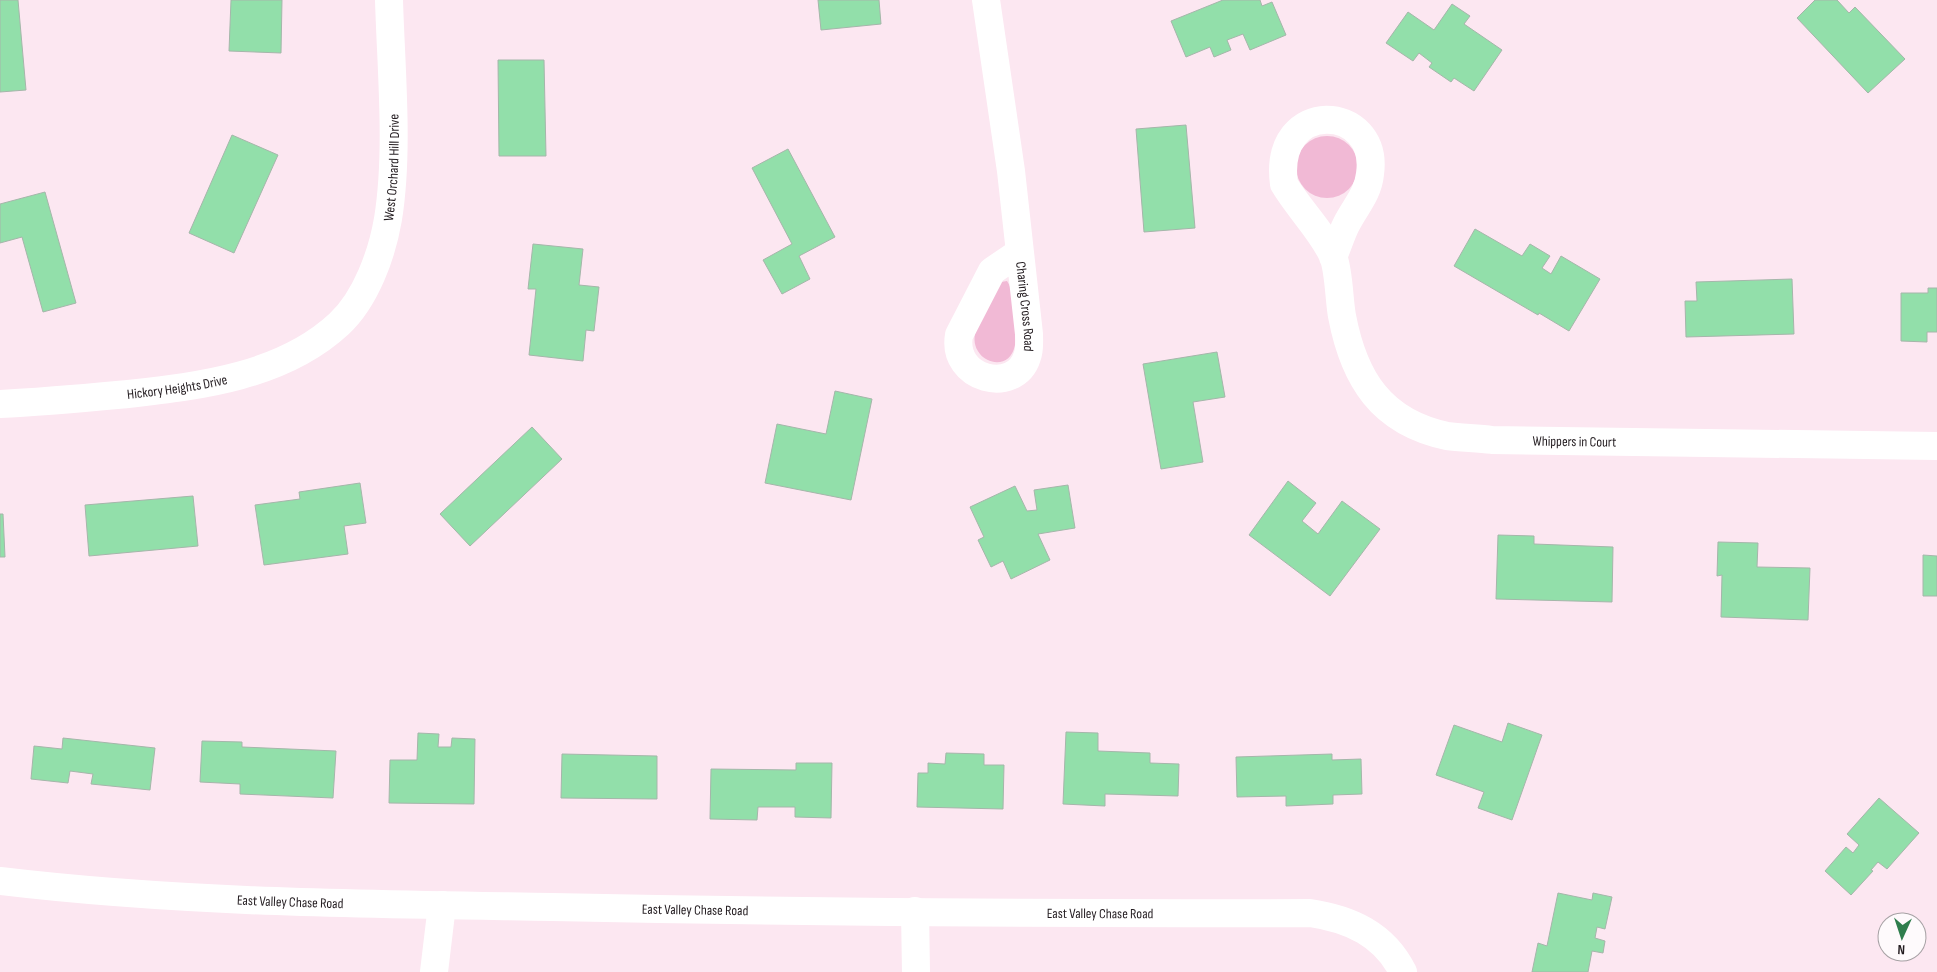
<svg xmlns="http://www.w3.org/2000/svg" width="1937" height="972" font-family="'Sofia Sans Condensed',sans-serif">
	<style>
		.green { fill: #f1b9d5 }
		.building { fill: #92dfaa; stroke: #a5b6aa }
		.lines { fill: none; stroke-linecap: round; stroke-linejoin: round }
		.minor { stroke: #fff; stroke-width: 28 }
		.labels { text-anchor: middle; stroke-width: 4; stroke-linejoin: round; paint-order: stroke }
		.street-label { font-size: 14px; fill: #231c20; stroke: #fefafc }
	</style>
	<rect width="100%" height="100%" fill="#fce7f1"/>
	<g class="green">
		<circle cx="1327" cy="167" r="31"/>
		<path d="M1007,281C1013,289 1012,301 1013,310C1014,321 1017,334 1015,345C1009,377 966,360 976,330C981,313 993,297 1001,282Z"/>
	</g>
	<g class="building">
		<polygon points="0,0 18,0 26,90 0,92"/>
		<polygon points="231,0 282,0 281,53 229,51"/>
		<polygon points="818,0 879,0 881,24 821,30"/>
		<polygon points="1223,0 1260,0 1262,6 1272,2 1286,35 1250,50 1243,34 1227,40 1231,50 1214,57 1210,47 1186,57 1171,21"/>
		<polygon points="1815,0 1837,0 1849,13 1855,7 1905,59 1868,93 1797,18"/>
		<polygon points="1452,4 1470,16 1464,24 1502,50 1474,91 1454,78 1451,82 1429,67 1432,63 1419,53 1413,61 1386,43 1408,12 1434,30"/>
		<polygon points="498,60 544,60 546,156 499,156"/>
		<polygon points="1186,125 1195,228 1144,232 1136,129"/>
		<polygon points="232,135 278,155 234,253 189,233"/>
		<polygon points="788,149 835,237 799,256 810,279 782,294 763,260 792,244 752,168"/>
		<polygon points="45,192 76,303 43,312 22,237 0,243 0,204"/>
		<polygon points="1475,229 1522,256 1530,244 1550,256 1542,268 1551,274 1561,256 1600,279 1569,331 1539,313 1538,315 1454,266"/>
		<polygon points="533,244 583,249 579,285 599,287 594,331 586,330 583,361 529,355 536,289 528,289"/>
		<polygon points="1792,279 1794,334 1686,337 1685,301 1697,301 1696,282"/>
		<polygon points="1928,288 1937,288 1937,332 1927,332 1927,342 1901,341 1901,293 1928,293"/>
		<polygon points="1217,352 1225,397 1193,402 1203,462 1161,469 1143,364"/>
		<polygon points="835,391 872,399 851,500 765,483 777,424 826,434"/>
		<polygon points="532,427 562,459 470,546 440,514"/>
		<polygon points="1288,481 1316,503 1302,521 1318,534 1342,501 1380,529 1330,596 1249,535"/>
		<polygon points="360,483 366,523 344,526 348,554 264,565 255,505 300,499 299,492"/>
		<polygon points="1068,485 1075,528 1038,534 1050,560 1011,579 1003,561 991,567 978,540 984,537 970,507 1015,486 1027,511 1037,510 1034,490"/>
		<polygon points="193,496 198,546 89,556 85,505"/>
		<polygon points="0,514 3,514 5,557 0,557"/>
		<polygon points="1498,535 1534,536 1534,544 1613,547 1612,602 1496,599"/>
		<polygon points="1718,542 1758,543 1757,567 1810,568 1808,620 1721,617 1722,575 1717,576"/>
		<polygon points="1923,555 1937,556 1937,596 1923,596"/>
		<polygon points="1508,723 1542,735 1512,820 1478,808 1484,792 1436,775 1454,725 1502,742"/>
		<polygon points="1066,732 1098,733 1098,751 1150,753 1150,763 1179,764 1178,796 1105,794 1105,806 1063,804"/>
		<polygon points="418,733 439,734 438,747 451,747 452,738 475,739 474,804 389,803 390,760 417,760"/>
		<polygon points="63,738 155,748 150,790 91,784 93,774 70,771 68,783 31,779 34,746 62,749"/>
		<polygon points="202,741 242,742 242,747 336,751 333,798 240,794 240,784 200,782"/>
		<polygon points="946,753 984,754 984,765 1004,765 1003,809 917,807 918,773 928,773 928,763 945,764"/>
		<polygon points="562,754 657,756 657,799 561,798"/>
		<polygon points="1332,754 1332,760 1361,759 1362,794 1333,795 1333,804 1286,806 1286,796 1237,797 1236,757"/>
		<polygon points="796,763 832,763 831,818 795,817 795,807 758,807 757,820 710,819 711,769 796,770"/>
		<polygon points="1879,798 1919,833 1887,869 1878,862 1871,870 1873,871 1851,895 1825,871 1846,847 1853,853 1859,845 1847,834"/>
		<polygon points="1558,893 1592,900 1593,893 1612,897 1605,929 1597,927 1595,938 1605,941 1603,953 1592,951 1588,972 1532,972 1538,943 1547,946"/>
	</g>
	<g class="lines">
		<g class="minor">
			<path id="s1" d="M986,0L1011,171L1029,334C1029,342 1030,350 1027,357C1015,395 951,380 959,335L992,271L1020,252"/>
			<path id="s2" d="M1333,257C1338,246 1341,235 1346,225C1355,207 1368,194 1370,174C1380,103 1272,97 1284,184C1298,208 1322,231 1333,256C1339,270 1339,300 1342,316C1354,379 1381,422 1447,436C1462,438 1478,438 1492,440L1937,446"/>
			<path id="s3" d="M0,404C43,402 85,398 128,394C201,386 283,376 339,324C366,299 382,254 388,219C399,151 391,69 389,0"/>
			<path id="s4" d="M0,881C183,903 368,904 552,907C805,912 1057,914 1310,913C1350,919 1384,934 1403,972"/>
			<polyline points="915,911 916,972"/>
			<polyline points="434,972 442,905"/>
		</g>
	</g>
	<g class="labels">
		<g class="street-label">
			<text dy="5" stroke="none"><textPath href="#s3" startOffset="524">West Orchard Hill Drive</textPath></text>
			<text dy="5" stroke="none"><textPath href="#s1" startOffset="309">Charing Cross Road</textPath></text>
			<text dy="5" stroke="none"><textPath href="#s3" startOffset="178">Hickory Heights Drive</textPath></text>
			<text dy="5" stroke="none"><textPath href="#s2" startOffset="706">Whippers in Court</textPath></text>
			<text dy="5" stroke="none"><textPath href="#s4" startOffset="291">East Valley Chase Road</textPath></text>
			<text dy="5" stroke="none"><textPath href="#s4" startOffset="696">East Valley Chase Road</textPath></text>
			<text dy="5" stroke="none"><textPath href="#s4" startOffset="1101">East Valley Chase Road</textPath></text>
		</g>
	</g>
	<g transform="translate(1902 937) rotate(183)"><circle r="24" fill="#fefafc" stroke="#a6a1a4"/>
	<path d="M0-4L9 19L0 12L-9 19Z" fill="#2f7d4d"/>
	<text y="-8" font-size="14" font-weight="bold" text-anchor="middle" fill="#231c20">N</text>
	</g>
</svg>
